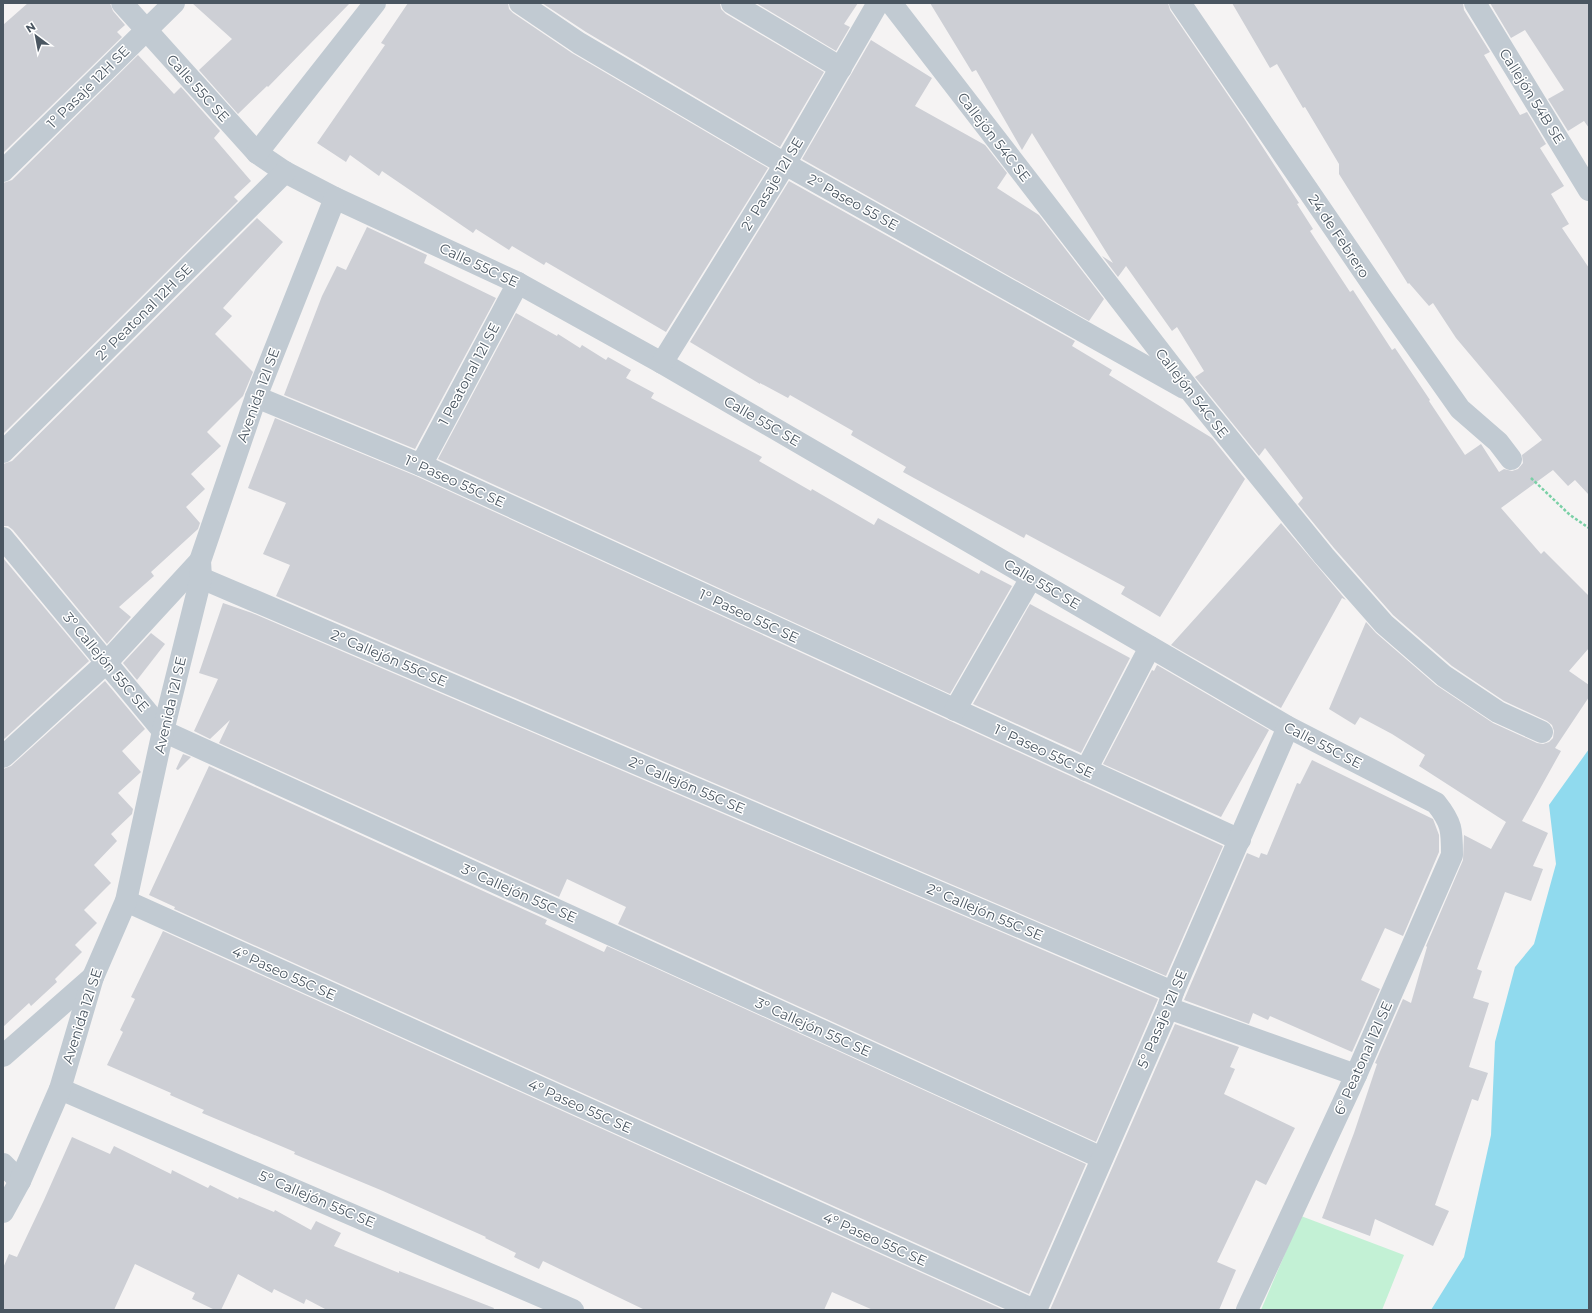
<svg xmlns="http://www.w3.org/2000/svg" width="1592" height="1313" font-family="Montserrat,sans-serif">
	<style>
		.green { fill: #c3f1d5 }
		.water { fill: #90daee }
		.building { fill: #cdcfd5 }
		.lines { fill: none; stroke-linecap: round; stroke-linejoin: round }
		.path { stroke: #7ad0a6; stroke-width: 2.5; stroke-dasharray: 3 2; stroke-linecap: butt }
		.minor { stroke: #c1cad2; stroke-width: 22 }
		.labels { text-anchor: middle; stroke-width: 3; stroke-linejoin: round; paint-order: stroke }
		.street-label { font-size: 14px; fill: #4a5661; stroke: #fff }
	</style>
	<rect width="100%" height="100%" fill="#f5f3f3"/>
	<polygon class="green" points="1301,1216 1404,1255 1382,1310 1261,1310"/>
	<polygon class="water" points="1589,749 1589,1310 1431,1310 1464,1257 1491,1135 1495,1042 1515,967 1534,944 1556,864 1549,805"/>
	<g class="building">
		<polygon points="28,3 110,3 113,11 125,25 117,32 122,37 3,153 3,25"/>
		<polygon points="192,3 350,3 268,87 267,86 238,114 199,70 232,39"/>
		<polygon points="408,3 508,3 509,9 513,13 572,53 768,168 666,332 546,262 544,265 512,246 509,250 476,229 473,233 382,171 379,176 350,155 346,162 317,143 385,45 381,43"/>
		<polygon points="542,3 720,3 721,9 726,14 824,72 780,147 586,32"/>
		<polygon points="756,3 858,3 844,24 850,27 836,51"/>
		<polygon points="930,3 1168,3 1170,10 1245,120 1299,203 1297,204 1313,229 1310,231 1350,292 1353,290 1392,350 1395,348 1430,400 1429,401 1465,455 1481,444 1499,472 1504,469 1512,471 1518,469 1523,463 1522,455 1542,440 1456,338 1433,303 1429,306 1409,283 1408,284 1339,174 1339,164 1305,107 1303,108 1277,64 1270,68 1232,3 1463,3 1464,10 1490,52 1484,55 1520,115 1527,112 1546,144 1540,148 1564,186 1551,194 1569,224 1562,228 1589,268 1589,495 1575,480 1568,486 1553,470 1501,508 1541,554 1544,551 1589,596 1589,648 1569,671 1589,685 1589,697 1555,748 1561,751 1522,821 1548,833 1533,866 1543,869 1531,901 1505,892 1477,969 1482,971 1473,998 1489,1003 1469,1067 1488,1073 1478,1101 1472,1099 1435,1205 1449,1211 1433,1246 1375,1219 1370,1236 1322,1218 1354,1133 1377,1064 1375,1063 1403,999 1411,1003 1427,947 1426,946 1463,860 1464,835 1491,849 1506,822 1419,766 1425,755 1392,734 1360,717 1355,725 1329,709 1366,622 1376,633 1436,685 1493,723 1537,743 1543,744 1549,742 1553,738 1554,731 1552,725 1547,721 1504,701 1452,666 1393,615 1334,548 1298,504 1303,498 1265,448 1259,456 1195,377 1204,371 1177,327 1172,331 1126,266 1118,277 1102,256 1113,263 1032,133 1022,150 976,70 972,72"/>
		<polygon points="1490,3 1589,3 1589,128 1584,121 1568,131 1548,99 1564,90 1525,30 1511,38"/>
		<polygon points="871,40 932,78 915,106 985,145 1007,173 997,188 1039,215 1104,299 1089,321 802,159"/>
		<polygon points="138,55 174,94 181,87 220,131 214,138 251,181 234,197 238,201 3,434 3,183 12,180"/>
		<polygon points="789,181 1075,341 1072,346 1112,370 1109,375 1212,438 1245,479 1160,617 1121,594 1125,587 1026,534 1024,538 934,489 903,472 906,467 851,435 853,431 790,395 788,398 760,383 760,384 690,342"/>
		<polygon points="257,218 283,242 223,308 232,316 215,334 253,372 243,396 207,432 221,446 191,474 205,489 186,507 200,523 198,529 151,572 154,576 119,607 131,617 107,644 13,530 8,526 3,526 3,464 12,461"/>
		<polygon points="367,227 427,255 424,263 496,298 415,449 284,395 322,296 337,266 346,270"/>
		<polygon points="516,313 557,336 558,334 580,348 582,345 606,360 608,357 631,370 626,378 654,393 651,398 762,457 759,461 811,491 812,489 874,525 878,518 979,574 981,570 1012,586 950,694 438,459"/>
		<polygon points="275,418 416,476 1223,846 1166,976 276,596 290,565 263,554 286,503 248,488"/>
		<polygon points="1281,523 1346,600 1342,598 1281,708 1171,645"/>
		<polygon points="3,558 89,661 3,740"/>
		<polygon points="223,603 252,613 1158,999 1096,1142 618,924 626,907 567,879 559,897 219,743 230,720 210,739 194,731 218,679 199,673"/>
		<polygon points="1030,604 1130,658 1081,753 973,704"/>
		<polygon points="151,633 165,644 137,680 123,663"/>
		<polygon points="1157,665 1269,730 1221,817 1103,764 1152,670 1154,671"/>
		<polygon points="105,681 145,729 122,751 141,772 118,793 133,809 132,814 111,834 117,841 94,865 111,883 84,910 97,923 75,945 82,952 55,979 57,982 31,1006 29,1003 3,1027 3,769 11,766"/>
		<polygon points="183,754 191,757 178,770 176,769"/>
		<polygon points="1312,760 1433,819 1439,835 1439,852 1403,936 1385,928 1361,980 1380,989 1352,1052 1270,1016 1268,1020 1253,1013 1249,1024 1184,1000 1247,853 1259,858 1261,853 1267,855 1297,783 1300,784"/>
		<polygon points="209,766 547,920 545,924 604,952 607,946 1086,1164 1029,1294 174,909 175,907 149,895"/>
		<polygon points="163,931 1004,1310 873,1310 832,1292 824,1310 645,1310 543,1261 539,1269 514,1257 516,1253 485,1238 486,1237 383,1191 294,1154 295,1152 202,1113 204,1110 170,1095 171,1093 107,1065 123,1032 120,1030 135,999 131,997"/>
		<polygon points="1175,1024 1239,1047 1230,1067 1235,1069 1224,1094 1295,1128 1266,1185 1256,1180 1217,1262 1236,1270 1219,1310 1050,1310"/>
		<polygon points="72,1137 110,1154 114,1146 171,1174 172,1170 208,1188 210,1185 238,1199 239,1197 274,1212 275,1210 311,1230 316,1221 341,1233 334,1246 399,1273 399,1271 494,1308 493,1310 327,1310 306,1299 304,1304 274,1289 272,1293 238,1274 221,1310 215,1310 192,1299 195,1293 135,1264 114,1310 3,1310 3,1268 9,1254 17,1257 44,1200"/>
	</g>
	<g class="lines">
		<polyline class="path" points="1531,478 1570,515 1589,528"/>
		<g class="minor">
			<path d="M122,3L257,153L285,172L335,198L518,283L662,363L1288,727L1436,803C1452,823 1452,830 1452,855L1356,1075L1247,1310"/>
			<polyline points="520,3 579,43 785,164 1184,388"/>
			<polyline points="732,3 841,68"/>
			<polyline points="891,3 1192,393 1324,556 1384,624 1444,676 1498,712 1542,732"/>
			<polyline points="1180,3 1381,297 1460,409 1498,442 1511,459"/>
			<polyline points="1475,3 1589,190"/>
			<polyline points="257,153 375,3"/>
			<polyline points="3,171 174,3"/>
			<polyline points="662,363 785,164 878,3"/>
			<polyline points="256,397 421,465 1240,840"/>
			<polyline points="3,452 285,172"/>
			<polyline points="421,465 518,283"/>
			<polyline points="3,538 163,731 1102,1158"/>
			<polyline points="201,578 1173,992"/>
			<polyline points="955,710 1031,578"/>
			<polyline points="3,757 107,662 200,561"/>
			<polyline points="1086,770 1150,647"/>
			<polyline points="126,901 1034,1310"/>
			<polyline points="1168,1008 1356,1075"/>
			<polyline points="3,1056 93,977"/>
			<polyline points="60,1089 573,1310"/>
			<polyline points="3,1164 20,1181"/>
			<polyline points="3,1212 20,1181 60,1089 93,977 126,901 163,731 201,578 200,561 256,397 335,198"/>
			<polyline points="1036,1310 1168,1008 1173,992 1288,727"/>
		</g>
	</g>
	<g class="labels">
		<g class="street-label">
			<text transform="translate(88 87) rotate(-45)" y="5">1º Pasaje 12H SE</text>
			<text transform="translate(198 88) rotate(48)" y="5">Calle 55C SE</text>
			<text transform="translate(1532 96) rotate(58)" y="5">Callejón 54B SE</text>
			<text transform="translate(994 137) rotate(52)" y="5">Callejón 54C SE</text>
			<text transform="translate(772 184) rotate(-59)" y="5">2° Pasaje 12I SE</text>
			<text transform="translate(853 202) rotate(29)" y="5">2º Paseo 55 SE</text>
			<text transform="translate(1339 236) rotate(56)" y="5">24 de Febrero</text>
			<text transform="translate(479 265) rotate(25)" y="5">Calle 55C SE</text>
			<text transform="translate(144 312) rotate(-45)" y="5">2º Peatonal 12H SE</text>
			<text transform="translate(469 374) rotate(-62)" y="5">1 Peatonal 12I SE</text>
			<text transform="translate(1192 393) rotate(52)" y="5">Callejón 54C SE</text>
			<text transform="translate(258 395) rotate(-70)" y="5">Avenida 12I SE</text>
			<text transform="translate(762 421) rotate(30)" y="5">Calle 55C SE</text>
			<text transform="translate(455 481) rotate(24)" y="5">1º Paseo 55C SE</text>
			<text transform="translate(1042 584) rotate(30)" y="5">Calle 55C SE</text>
			<text transform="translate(749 616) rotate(25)" y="5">1º Paseo 55C SE</text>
			<text transform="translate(389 658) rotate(23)" y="5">2º Callejón 55C SE</text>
			<text transform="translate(106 662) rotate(50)" y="5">3º Callejón 55C SE</text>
			<text transform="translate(170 705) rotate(-77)" y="5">Avenida 12I SE</text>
			<text transform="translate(1323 745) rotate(27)" y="5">Calle 55C SE</text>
			<text transform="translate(1044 751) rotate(25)" y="5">1º Paseo 55C SE</text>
			<text transform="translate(687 785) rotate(23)" y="5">2º Callejón 55C SE</text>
			<text transform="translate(519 893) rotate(24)" y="5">3º Callejón 55C SE</text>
			<text transform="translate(985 912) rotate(23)" y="5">2º Callejón 55C SE</text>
			<text transform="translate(284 973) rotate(24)" y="5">4º Paseo 55C SE</text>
			<text transform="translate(82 1016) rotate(-72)" y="5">Avenida 12I SE</text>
			<text transform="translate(1162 1019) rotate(-67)" y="5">5° Pasaje 12I SE</text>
			<text transform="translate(813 1027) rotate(24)" y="5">3º Callejón 55C SE</text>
			<text transform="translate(1363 1058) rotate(-66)" y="5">6° Peatonal 12I SE</text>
			<text transform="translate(580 1106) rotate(24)" y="5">4º Paseo 55C SE</text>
			<text transform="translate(317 1199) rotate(23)" y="5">5º Callejón 55C SE</text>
			<text transform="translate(875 1239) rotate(24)" y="5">4º Paseo 55C SE</text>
		</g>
	</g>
	<rect width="1592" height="1313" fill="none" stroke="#4a5661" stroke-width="8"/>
	<g transform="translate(36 36) rotate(328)" stroke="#ffffff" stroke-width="3" paint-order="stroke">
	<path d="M0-3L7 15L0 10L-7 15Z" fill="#4a5661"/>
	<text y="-6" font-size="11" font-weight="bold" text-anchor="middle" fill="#4a5661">N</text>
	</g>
</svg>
